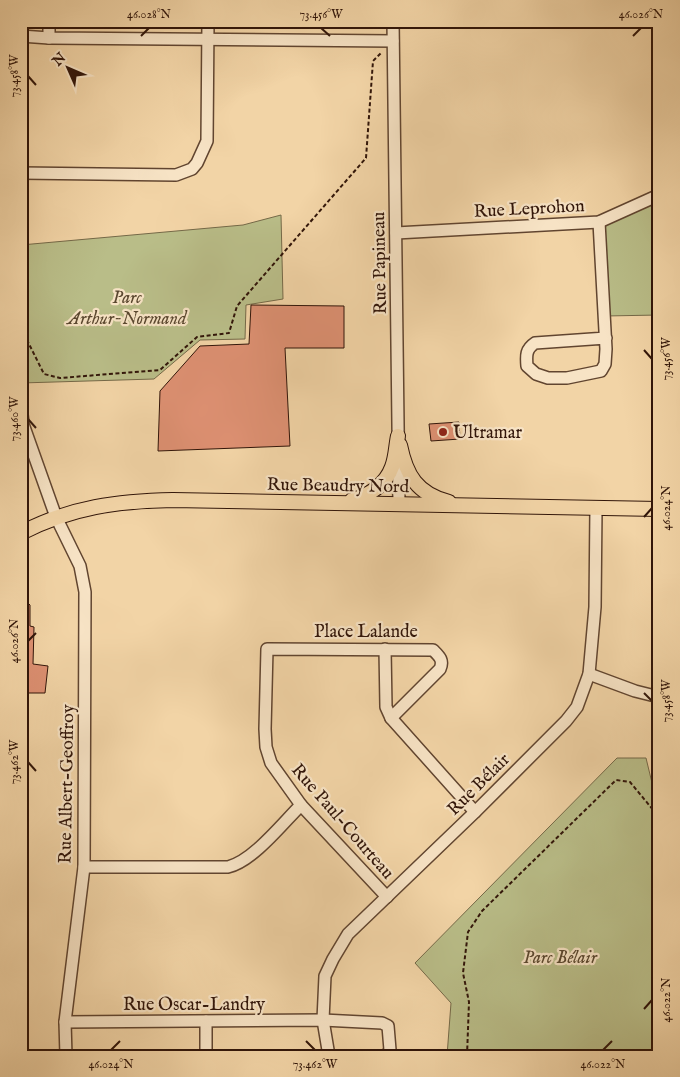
<svg xmlns="http://www.w3.org/2000/svg" width="680" height="1077" font-family="'IM FELL English',serif">
	<style>
		.green { fill: #b9bd88; stroke: #756948 }
		.building { fill: #dd9072; stroke: #311509 }
		.lines { fill: none; stroke-linecap: round; stroke-linejoin: round }
		.minor-casing { stroke: #614530; stroke-width: 14 }
		.major-casing { stroke: #311509; stroke-width: 16 }
		.path { stroke: #311509; stroke-width: 2; stroke-dasharray: 4 2.5; stroke-linecap: butt }
		.minor { stroke: #f7e3c5; stroke-width: 11 }
		.major { stroke: #f2d4a6; stroke-width: 14 }
		.ticks { fill: none; stroke: #311509; stroke-width: 2 }
		.poi-dot { fill: #8f2418; stroke: #f7e3c5; stroke-width: 2 }
		.labels { text-anchor: middle; stroke-width: 4.5; stroke-linejoin: round; paint-order: stroke }
		.street-label { font-size: 18px; fill: #311509; stroke: #f7e3c5 }
		.park-label { font-size: 18px; font-style: italic; fill: #5a472f; stroke: #f7e3c5 }
		.poi-label { font-size: 18px; fill: #311509; stroke: #f7e3c5; text-anchor: start }
		.neatline { fill: none; stroke: #311509; stroke-width: 2 }
		.ticks-label { font-size: 12px; text-anchor: middle; fill: #311509 }
	</style>
	<rect width="100%" height="100%" fill="#f2d4a6"/>
	<filter id="stains"><feTurbulence type="fractalNoise" baseFrequency=".004" numOctaves="4"/><feColorMatrix values="0 0 0 0 .2 0 0 0 0 .09 0 0 0 0 .02 0 0 0 .5 -.17"/></filter>
	<radialGradient id="worn" r=".72"><stop offset=".6" stop-color="#630" stop-opacity="0"/><stop offset="1" stop-color="#630" stop-opacity=".3"/></radialGradient>
	<g class="green">
		<polygon points="659,195 659,315 605,316 599,222"/>
		<polygon points="281,215 283,299 246,305 245,339 200,340 154,379 21,383 21,245 243,225"/>
		<polygon points="617,758 646,758 653,787 659,796 659,1056 447,1056 451,1003 415,963"/>
	</g>
	<g class="building">
		<polygon points="251,305 344,306 344,348 285,348 290,446 158,451 160,391 200,346 249,344"/>
		<polygon points="459,422 460,439 431,441 429,424"/>
		<polygon points="21,596 30,605 30,626 34,627 33,664 48,666 45,693 21,693"/>
	</g>
	<g class="lines">
		<defs>
			<g id="minor">
				<polyline points="393,21 399,505"/>
				<polyline points="21,36 49,38 393,41"/>
				<polyline points="49,38 49,21"/>
				<polyline points="21,173 176,175 192,169 197,163 207,141 208,21"/>
				<path d="M599,222L606,349L605,364L601,371L567,378H548L536,374L527,366C526,355 526,349 535,343L606,338"/>
				<polyline points="396,233 599,222 659,195"/>
				<polyline points="21,405 23,424 56,517 80,566 85,592 84,867 65,1022 66,1056"/>
				<polyline points="385,649 386,707 391,718 475,812"/>
				<polyline points="589,674 635,691 659,697"/>
				<path d="M84,867H228C253,861 282,824 301,805"/>
				<path d="M387,897L301,805L271,763L266,747L265,729L267,649L433,650C439,656 444,660 440,669L391,718"/>
				<polyline points="206,1021 206,1056"/>
				<polyline points="65,1022 323,1020 382,1023 388,1026 390,1050 386,1056"/>
				<polyline points="329,1056 323,1020 325,976 333,959 348,934 475,812 566,721 577,707 589,674 595,607 596,508"/>
			</g>
			<g id="major">
				<path d="M400,445C406,475 417,494 449,502"/>
				<path d="M352,500C369,496 386,484 392,467C396,457 396,445 398,436"/>
				<path d="M21,533C71,507 118,501 173,500L659,509"/>
			</g>
		</defs>
		<use href="#minor" class="minor-casing"/>
		<use href="#major" class="major-casing"/>
		<g class="path">
			<polyline points="21,328 44,374 60,378 160,370 197,337 229,333 237,306 366,158 373,61 382,52"/>
			<polyline points="467,1056 469,1002 463,973 468,932 482,911 616,780 630,782 659,817"/>
		</g>
		<use href="#minor" class="minor"/>
		<use href="#major" class="major"/>
	</g>
	<path class="ticks" d="M321,28L330,36M141,36L149,28M633,36L641,28M28,76L36,85M644,350L652,359M28,419L36,428M644,517L652,508M28,641L36,633M644,693L652,701M28,762L36,771M644,1009L652,1000M306,1041L315,1050M111,1050L120,1041M603,1050L612,1041"/>
	<circle class="poi-dot" cx="443" cy="432" r="5"/>
	<g class="labels">
		<g class="street-label">
			<text transform="translate(529 208) rotate(-3)" y="6">Rue Leprohon</text>
			<text transform="translate(379 263) rotate(-91)" y="6">Rue Papineau</text>
			<text transform="translate(338 485) rotate(1)" y="6">Rue Beaudry Nord</text>
			<text x="366" y="637">Place Lalande</text>
			<text transform="translate(66 784) rotate(-89)" y="6">Rue Albert-Geoffroy</text>
			<text transform="translate(478 784) rotate(-45)" y="6">Rue Bélair</text>
			<text transform="translate(343 821) rotate(49)" y="6">Rue Paul-Courteau</text>
			<text x="194" y="1010">Rue Oscar-Landry</text>
		</g>
		<g class="park-label">
			<text x="127" y="303">Parc<tspan x="127" dy="21">Arthur-Normand</tspan></text>
			<text x="560" y="963">Parc Bélair</text>
		</g>
		<g class="poi-label">
			<text x="453" y="438">Ultramar</text>
		</g>
	</g>
	<rect width="680" height="1077" fill="none" stroke="#f2d4a6" stroke-width="55"/>
	<g transform="translate(68 68) rotate(315)" stroke="#f7e3c5" stroke-width="4" paint-order="stroke">
	<path d="M0-4L9 19L0 12L-9 19Z" fill="#311509"/>
	<text y="-8" font-size="14" font-weight="bold" text-anchor="middle" fill="#311509">N</text>
	</g>
	<rect x="28" y="28" width="624" height="1022" class="neatline"/>
	<g class="ticks-label">
		<text x="149" y="18">46.028°N</text>
		<text x="321" y="18">73.456°W</text>
		<text x="641" y="18">46.026°N</text>
		<text transform="translate(14 76) rotate(-90)" y="4">73.458°W</text>
		<text transform="translate(666 359) rotate(-90)" y="4">73.456°W</text>
		<text transform="translate(14 419) rotate(-90)" y="4">73.460°W</text>
		<text transform="translate(666 508) rotate(-90)" y="4">46.024°N</text>
		<text transform="translate(14 641) rotate(-90)" y="4">46.026°N</text>
		<text transform="translate(666 701) rotate(-90)" y="4">73.458°W</text>
		<text transform="translate(14 762) rotate(-90)" y="4">73.462°W</text>
		<text transform="translate(666 1000) rotate(-90)" y="4">46.022°N</text>
		<text x="111" y="1068">46.024°N</text>
		<text x="315" y="1068">73.462°W</text>
		<text x="603" y="1068">46.022°N</text>
	</g>
	<rect width="100%" height="100%" filter="url(#stains)"/>
	<rect width="100%" height="100%" fill="url(#worn)"/>
</svg>
